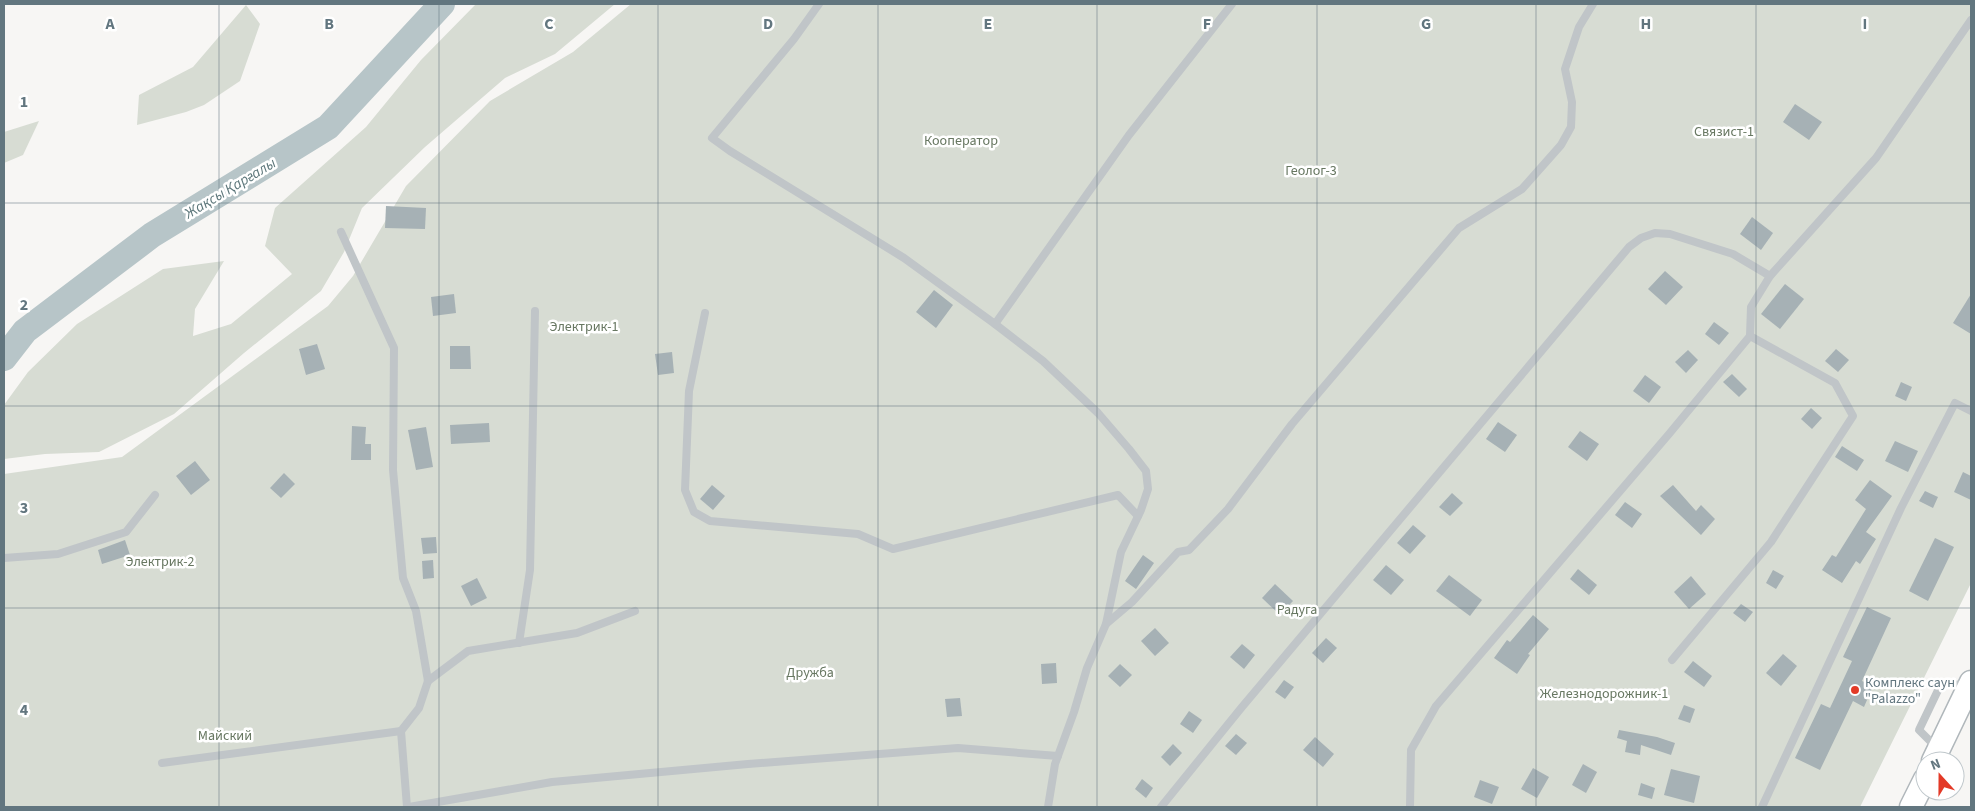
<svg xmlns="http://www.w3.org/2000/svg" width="1975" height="811" font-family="'Source Sans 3',sans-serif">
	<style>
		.green { fill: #d7dcd3 }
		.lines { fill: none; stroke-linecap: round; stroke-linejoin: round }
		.river { stroke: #b7c5c8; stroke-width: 26 }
		.building { fill: #a6b1b5 }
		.secondary-casing { stroke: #b0b7bb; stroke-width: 25 }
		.lane { stroke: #c0c5c8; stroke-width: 8 }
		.secondary { stroke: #fff; stroke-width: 22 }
		.grid { fill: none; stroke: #62767f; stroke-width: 1; stroke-opacity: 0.55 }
		.poi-dot { fill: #e33a27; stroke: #fff; stroke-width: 2 }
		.labels { text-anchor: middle; stroke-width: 5; stroke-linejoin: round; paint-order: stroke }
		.park-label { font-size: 14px; fill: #677761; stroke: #fff }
		.poi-label { font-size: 14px; fill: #62767f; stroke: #fff; text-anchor: start }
		.water-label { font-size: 15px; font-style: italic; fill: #5c767a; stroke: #fff }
		.grid-label { font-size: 16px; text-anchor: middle; font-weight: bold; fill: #62767f; stroke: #fff; stroke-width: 5; stroke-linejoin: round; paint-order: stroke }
	</style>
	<rect width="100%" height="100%" fill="#f7f6f4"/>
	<g class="green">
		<polygon points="476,4 615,4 555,54 505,78 425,147 362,208 344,252 321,291 244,353 174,414 99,452 45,454 4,459 4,405 28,372 77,324 163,269 224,261 195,309 193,336 231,324 292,274 265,246 275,208 366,127 421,60"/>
		<polygon points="631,4 1971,4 1971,583 1860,807 4,807 4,474 122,457 328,306 353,276 406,186 490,101 573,52"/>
		<polygon points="246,5 260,24 240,81 204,105 186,112 137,125 139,95 193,67"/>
		<polygon points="39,121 23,155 4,163 4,132"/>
	</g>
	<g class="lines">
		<polyline class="river" points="4,358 25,331 152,235 328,127 442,4"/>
	</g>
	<g class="building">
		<polygon points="1795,104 1822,122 1809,140 1783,122"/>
		<polygon points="386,206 426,208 425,229 385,228"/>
		<polygon points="1752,217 1773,233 1761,250 1740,234"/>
		<polygon points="1665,271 1683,287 1666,305 1648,289"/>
		<polygon points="1785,284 1804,299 1780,329 1761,314"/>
		<polygon points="934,290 953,305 936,328 916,312"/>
		<polygon points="454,294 456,313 433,316 431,297"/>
		<polygon points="1971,294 1971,334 1953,323"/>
		<polygon points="1714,322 1729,333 1719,345 1705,334"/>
		<polygon points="317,344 325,369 306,375 299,349"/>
		<polygon points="450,346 470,346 471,369 450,369"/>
		<polygon points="1836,349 1849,360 1838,372 1825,361"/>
		<polygon points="1688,350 1698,360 1686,373 1675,362"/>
		<polygon points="672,352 674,373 658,375 655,354"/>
		<polygon points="1732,374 1747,389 1739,397 1723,382"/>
		<polygon points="1645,375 1661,387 1649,403 1633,391"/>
		<polygon points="1901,382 1912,387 1906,401 1895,396"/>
		<polygon points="1811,408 1822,418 1812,429 1801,419"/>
		<polygon points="1498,422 1517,435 1505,452 1486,439"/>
		<polygon points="489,423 490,442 451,444 450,425"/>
		<polygon points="352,426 366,427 365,444 371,444 371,460 351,460"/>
		<polygon points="426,427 433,467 416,470 408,430"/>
		<polygon points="1580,431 1599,444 1587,461 1568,447"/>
		<polygon points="1895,441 1918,451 1908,472 1885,461"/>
		<polygon points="1842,446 1864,460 1857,471 1835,457"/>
		<polygon points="195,461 210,480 191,495 176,476"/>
		<polygon points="1963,472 1971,476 1971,500 1954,492"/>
		<polygon points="284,473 295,484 281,498 270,488"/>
		<polygon points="1870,480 1892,496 1866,532 1876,539 1860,564 1856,561 1842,583 1822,570 1832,555 1836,557 1866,509 1855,500"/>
		<polygon points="712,485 725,496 713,510 700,499"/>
		<polygon points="1673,485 1696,511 1701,505 1715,519 1701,535 1660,496"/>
		<polygon points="1925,491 1938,497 1933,508 1919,501"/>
		<polygon points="1452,493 1463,503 1450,516 1439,507"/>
		<polygon points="1625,502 1642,514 1632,528 1615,515"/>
		<polygon points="1413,525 1426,536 1410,554 1397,543"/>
		<polygon points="436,537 437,553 423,554 421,538"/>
		<polygon points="1935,538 1954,547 1928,601 1909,591"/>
		<polygon points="125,540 130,555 102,564 98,550"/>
		<polygon points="1143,555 1154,563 1136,589 1125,581"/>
		<polygon points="433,560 434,578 423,579 422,561"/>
		<polygon points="1386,565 1404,580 1391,595 1373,580"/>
		<polygon points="1578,569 1597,585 1589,595 1570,579"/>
		<polygon points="1773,570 1784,576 1776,589 1766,583"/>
		<polygon points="1449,575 1482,600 1470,616 1436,591"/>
		<polygon points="1691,576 1706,594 1689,609 1674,592"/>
		<polygon points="477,578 487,598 471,606 461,586"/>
		<polygon points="1275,584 1293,601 1280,615 1262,598"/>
		<polygon points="1741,604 1753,612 1745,622 1733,613"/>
		<polygon points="1867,607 1891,618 1862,681 1873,686 1864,707 1853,701 1820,770 1795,758 1821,704 1830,708 1852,661 1843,657"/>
		<polygon points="1533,615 1549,629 1528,654 1530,655 1517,674 1494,658 1507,640 1510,642"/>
		<polygon points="1155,628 1169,643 1155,656 1141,641"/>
		<polygon points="1326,638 1337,648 1323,663 1312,653"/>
		<polygon points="1242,644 1255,655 1244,669 1230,657"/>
		<polygon points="1783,654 1797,666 1781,686 1766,673"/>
		<polygon points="1693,661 1712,676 1704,687 1684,672"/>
		<polygon points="1056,663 1057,683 1042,684 1041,664"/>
		<polygon points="1120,664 1132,675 1120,687 1108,676"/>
		<polygon points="1284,680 1294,687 1285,699 1275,692"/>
		<polygon points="960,698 962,716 947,717 945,699"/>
		<polygon points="1684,705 1695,709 1690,723 1678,719"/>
		<polygon points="1189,711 1202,720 1193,733 1180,724"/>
		<polygon points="1619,730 1657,737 1675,743 1671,755 1641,745 1640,755 1625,752 1627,741 1617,738"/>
		<polygon points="1236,734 1247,743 1236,755 1225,746"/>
		<polygon points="1315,737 1334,754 1323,767 1303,750"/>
		<polygon points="1173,744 1182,753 1170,766 1161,757"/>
		<polygon points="1583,764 1597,772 1586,793 1572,785"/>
		<polygon points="1533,768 1549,777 1537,798 1521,789"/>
		<polygon points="1671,769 1700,776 1694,803 1664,795"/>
		<polygon points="1142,779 1153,788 1146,798 1135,789"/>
		<polygon points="1480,780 1499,787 1492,804 1474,797"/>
		<polygon points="1641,783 1655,788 1652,799 1638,795"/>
	</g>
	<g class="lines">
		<defs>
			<g id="secondary">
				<polyline points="1933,761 1971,682"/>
				<polyline points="1911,807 1925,779"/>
			</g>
		</defs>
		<use href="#secondary" class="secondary-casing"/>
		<g class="lane">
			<polyline points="819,4 794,39 712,138 730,151 904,258 995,324 1043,361 1098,413 1129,449 1146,471 1148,489 1141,510 1121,552 1106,624 1087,668 1074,712 1055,764 1048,807"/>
			<polyline points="341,232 394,348 393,470 403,578 416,611 428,681 419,708 401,731 407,807"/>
			<polyline points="705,313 689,391 685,490 694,512 710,521 858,534 893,549 1118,495 1138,516"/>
			<polyline points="995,324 1129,135 1232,4"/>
			<polyline points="4,558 58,554 126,532 155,495"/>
			<polyline points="1106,624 1132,602 1178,552 1189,550 1228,509 1292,424 1459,228 1522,189 1561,145 1571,127 1572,102 1565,69 1579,27 1593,4"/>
			<polyline points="519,643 530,570 535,311"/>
			<polyline points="1672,660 1771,542 1853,416 1835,383 1750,336 1751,307 1770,276 1876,158 1971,20"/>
			<polyline points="428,681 468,651 577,633 635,611"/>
			<polyline points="1937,748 1919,730 1941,684 1968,685"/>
			<polyline points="162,763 401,731"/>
			<polyline points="409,807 552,782 748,764 958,748 1058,756"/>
			<polyline points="1161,807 1242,707 1629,247 1641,238 1655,233 1670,234 1733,254 1770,276"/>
			<polyline points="1410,807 1411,750 1436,706 1669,434 1750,336"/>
			<polyline points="1762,807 1901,508 1955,403 1971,411"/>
		</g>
		<use href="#secondary" class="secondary"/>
	</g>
	<path class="grid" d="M219,4V807M439,4V807M658,4V807M878,4V807M1097,4V807M1317,4V807M1536,4V807M1756,4V807M4,203H1971M4,406H1971M4,608H1971"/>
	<circle class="poi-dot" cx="1855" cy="690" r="5"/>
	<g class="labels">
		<g class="park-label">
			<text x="1724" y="136">Связист-1</text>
			<text x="961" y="145">Кооператор</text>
			<text x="1311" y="175">Геолог-3</text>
			<text x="584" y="331">Электрик-1</text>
			<text x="160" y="566">Электрик-2</text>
			<text x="1297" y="614">Радуга</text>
			<text x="810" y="677">Дружба</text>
			<text x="1604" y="698">Железнодорожник-1</text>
			<text x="225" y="740">Майский</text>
		</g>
		<g class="poi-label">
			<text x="1865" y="687">Комплекс саун<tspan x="1865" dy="16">"Palazzo"</tspan></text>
		</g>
		<g class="water-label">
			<text transform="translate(230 188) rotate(-31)" y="5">Жақсы Қарғалы</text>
		</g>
	</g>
	<g class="grid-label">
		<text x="110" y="29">A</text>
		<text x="329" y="29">B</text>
		<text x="549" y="29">C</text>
		<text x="768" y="29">D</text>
		<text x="988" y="29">E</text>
		<text x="1207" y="29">F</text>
		<text x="1426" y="29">G</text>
		<text x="1646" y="29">H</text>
		<text x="1865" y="29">I</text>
		<text x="24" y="107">1</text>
		<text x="24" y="310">2</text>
		<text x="24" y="513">3</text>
		<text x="24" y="715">4</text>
	</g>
	<rect width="1975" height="811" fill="none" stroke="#62767f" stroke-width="10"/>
	<g transform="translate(1940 776) rotate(339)"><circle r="24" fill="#ffffff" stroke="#c0c8cc"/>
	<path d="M0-4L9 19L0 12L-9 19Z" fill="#e33a27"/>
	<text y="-8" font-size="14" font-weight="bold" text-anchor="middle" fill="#62767f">N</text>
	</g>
</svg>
